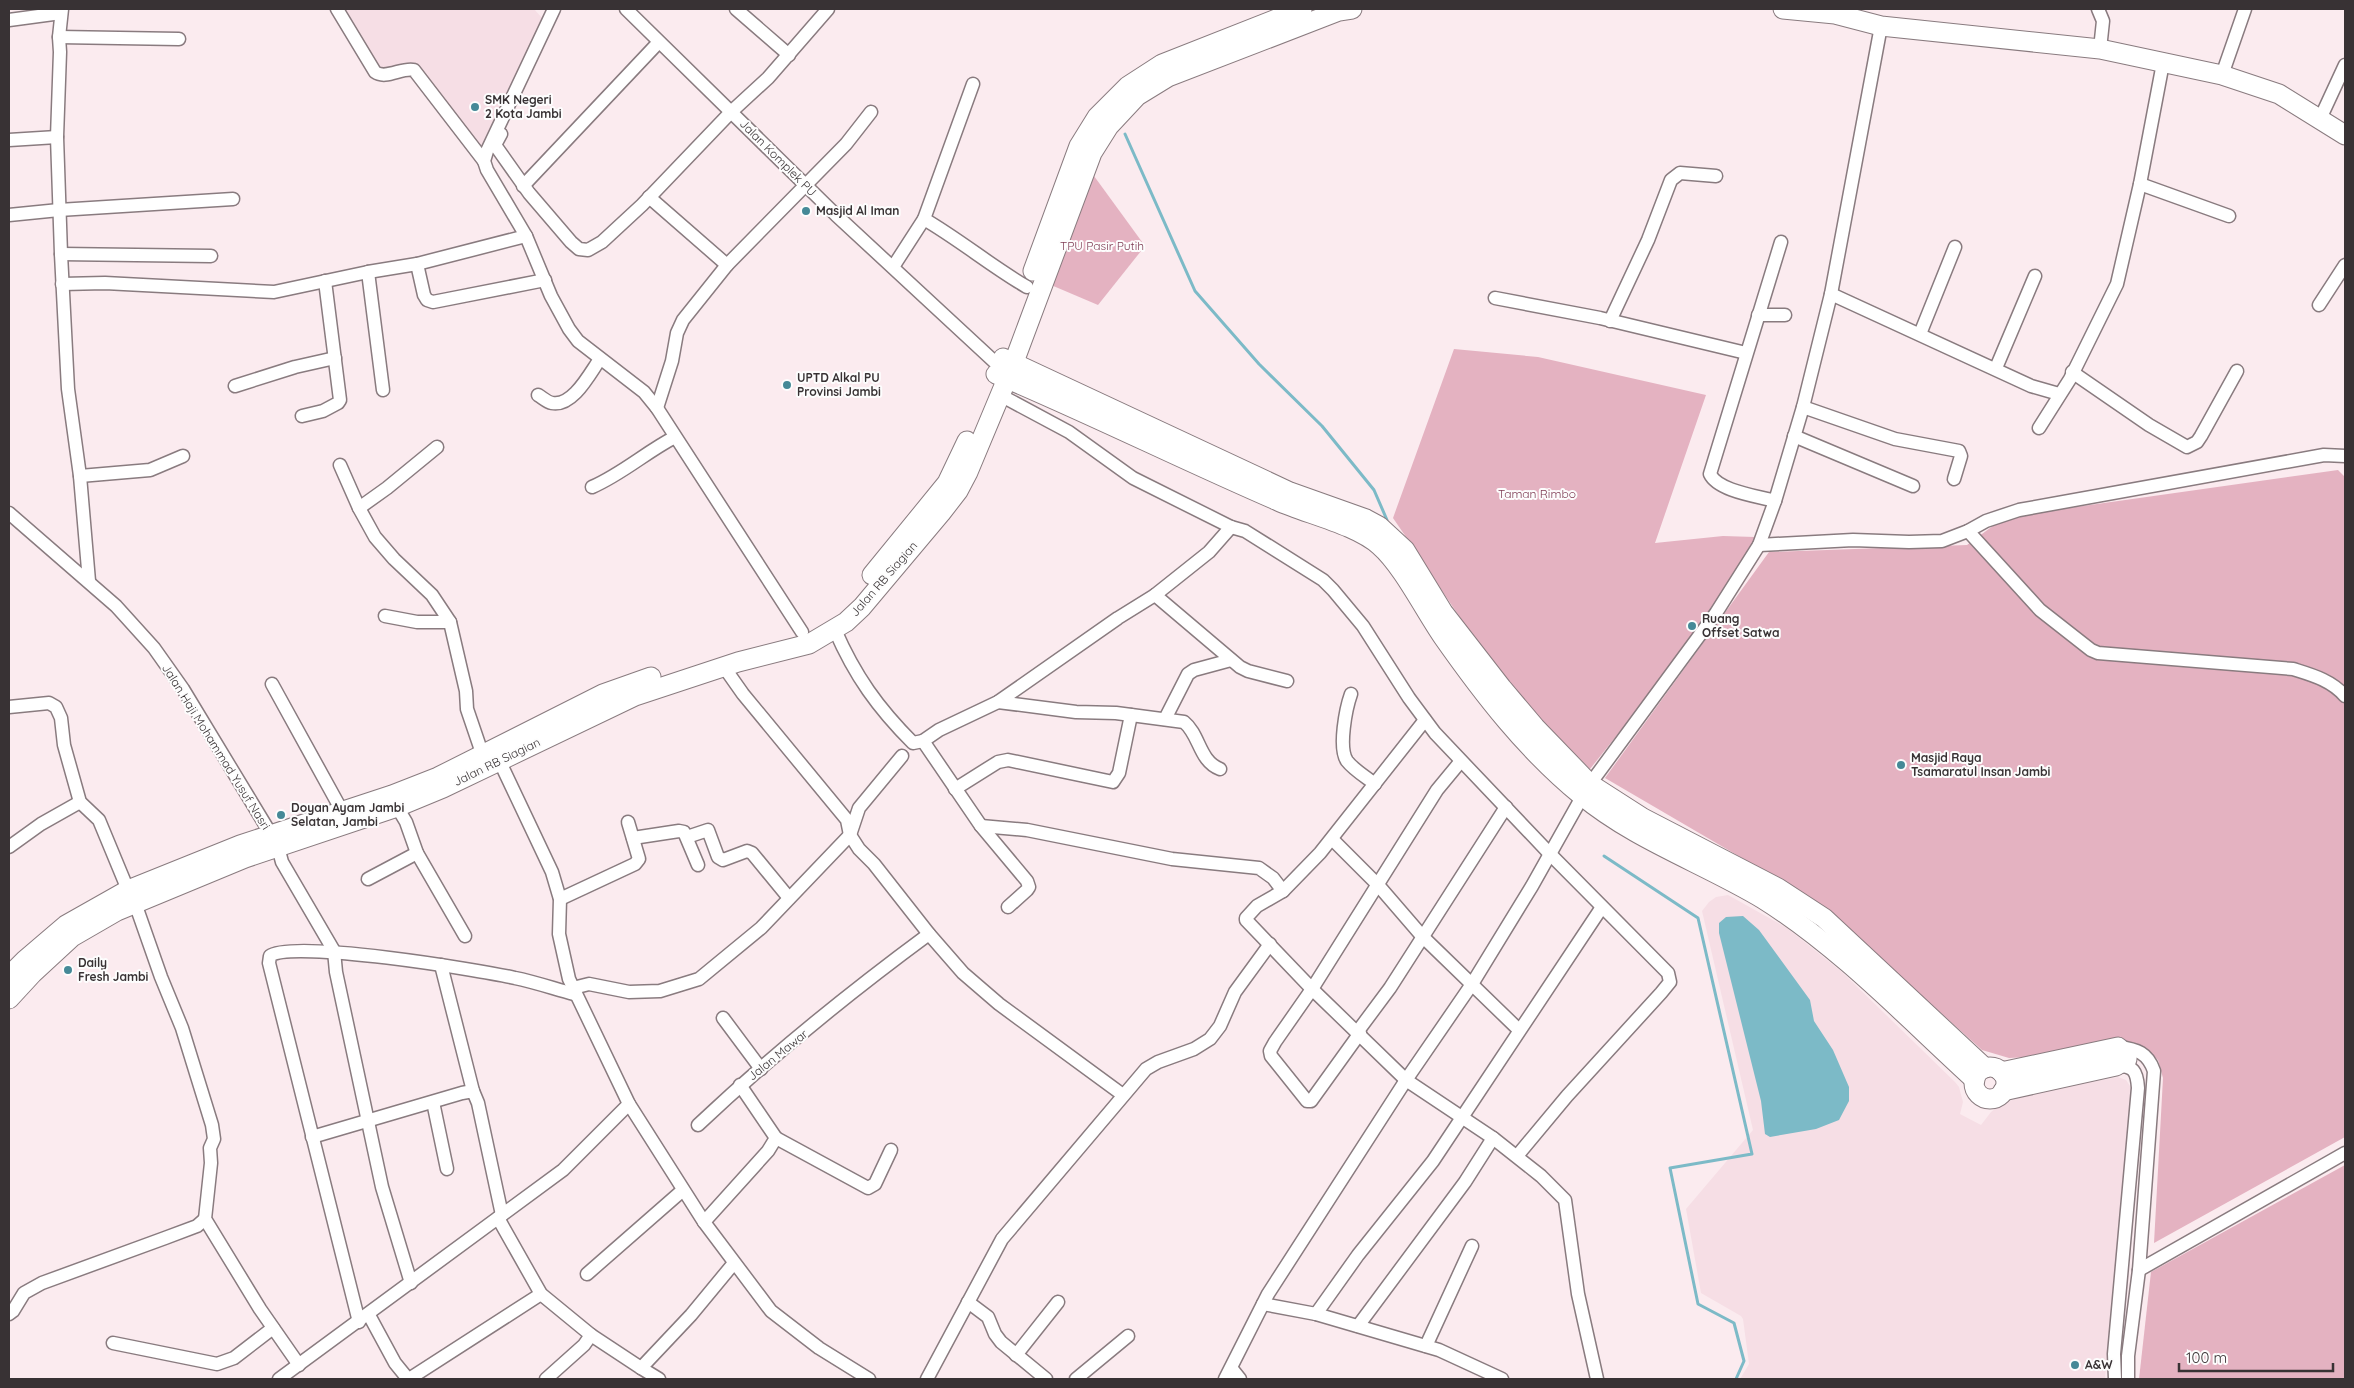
<svg xmlns="http://www.w3.org/2000/svg" width="2354" height="1388" font-family="Quicksand,sans-serif">
	<style>
		.built { fill: #f6dee5 }
		.green { fill: #e4b2c1 }
		.water { fill: #7cbac7 }
		.lines { fill: none; stroke-linecap: round; stroke-linejoin: round }
		.stream { stroke: #7cbac7; stroke-width: 3 }
		.minor-casing { stroke: #897b7f; stroke-width: 15 }
		.highway-casing { stroke: #897b7f; stroke-width: 21 }
		.minor { stroke: #fff; stroke-width: 12 }
		.highway { stroke: #fff; stroke-width: 19 }
		.poi-dot { fill: #458997; stroke: #fdfdfd; stroke-width: 2 }
		.labels { text-anchor: middle; stroke-width: 4; stroke-linejoin: round; paint-order: stroke }
		.poi-label { font-size: 12px; font-weight: bold; fill: #383234; stroke: #fdfdfd; text-anchor: start }
		.street-label { font-size: 12px; fill: #383234; stroke: #fdfdfd }
		.park-label { font-size: 12px; fill: #7f3c54; stroke: #fdfdfd }
	</style>
	<rect width="100%" height="100%" fill="#fbebef"/>
	<g class="built">
		<polygon points="341,9 534,9 543,19 480,148 413,63 379,71"/>
		<polygon points="1728,895 1787,928 1842,972 1955,1082 1959,1087 1963,1102 1960,1114 1981,1125 1991,1112 2000,1105 2027,1094 2118,1077 2126,1080 2132,1089 2105,1379 1740,1379 1749,1364 1743,1319 1741,1316 1701,1293 1686,1209 1753,1130 1702,911 1709,902 1716,897"/>
	</g>
	<g class="green">
		<polygon points="1094,176 1145,246 1098,305 1051,285"/>
		<path d="M1454,349L1538,357L1706,395L1655,543L1723,536L1755,537L1745,562L1684,651L1590,769C1559,738 1529,708 1502,674C1462,624 1429,570 1393,518Z"/>
		<polygon points="2338,470 2345,477 2345,1137 2154,1243 2163,1078 2158,1060 2148,1051 2009,1058 1982,1050 1819,903 1605,778 1769,552 1967,545 2005,517"/>
		<polygon points="2345,1165 2345,1379 2139,1379 2151,1272"/>
	</g>
	<polygon class="water" points="1743,916 1759,930 1810,1000 1814,1021 1833,1050 1849,1087 1849,1101 1839,1120 1816,1129 1770,1137 1765,1134 1761,1101 1719,933 1719,923 1726,917"/>
	<g class="lines">
		<g class="stream">
			<polyline points="1125,134 1195,291 1259,364 1322,426 1374,490 1387,520"/>
			<polyline points="1604,856 1698,918 1752,1154 1670,1168 1698,1304 1734,1323 1744,1361 1736,1379"/>
		</g>
		<defs>
			<g id="minor">
				<polyline points="62,9 59,37 60,52 57,137 61,254 68,389 80,476 89,581"/>
				<path d="M337,9L375,72C386,80 402,67 414,70L484,161"/>
				<polyline points="554,9 487,151 484,161 487,170 526,236 551,296 569,329 578,341 644,392 657,408 802,632"/>
				<polyline points="626,9 836,215 999,366"/>
				<polyline points="736,9 789,55"/>
				<polyline points="2098,9 2103,21 2100,49"/>
				<polyline points="9,20 61,13"/>
				<polyline points="59,37 179,39"/>
				<polyline points="2222,75 2245,9"/>
				<polyline points="2320,119 2345,65"/>
				<polyline points="501,134 495,145 529,193 571,242 579,249 588,250 602,242 642,205 731,112 768,78 828,9"/>
				<polyline points="9,140 57,137"/>
				<polyline points="2140,184 2229,216"/>
				<polyline points="523,186 658,43"/>
				<polyline points="649,197 727,265"/>
				<polyline points="9,215 59,210 233,199"/>
				<path d="M924,219C960,240 991,266 1027,287"/>
				<polyline points="61,254 211,256"/>
				<polyline points="417,264 424,295 427,300 433,302 545,280"/>
				<polyline points="893,267 924,219 973,84"/>
				<polyline points="368,272 383,390"/>
				<polyline points="62,284 105,283 274,292 368,272 417,264 526,236"/>
				<polyline points="1831,294 2031,386 2059,394"/>
				<polyline points="1495,298 1600,318 1746,353"/>
				<polyline points="2319,305 2345,265"/>
				<polyline points="1758,315 1785,315"/>
				<polyline points="1610,321 1648,240 1671,180 1680,173 1716,176"/>
				<polyline points="1920,334 1955,247"/>
				<polyline points="1996,368 2035,276"/>
				<polyline points="2072,372 2149,425 2187,447 2197,442 2201,436 2237,371"/>
				<polyline points="235,386 295,367 335,358"/>
				<path d="M538,395C543,398 547,402 552,403C573,407 590,373 600,359"/>
				<polyline points="1000,395 1069,432 1133,478 1231,527 1245,531 1323,580 1333,590 1363,626 1409,698 1435,733 1550,854 1668,973 1670,982 1661,993 1567,1096 1517,1156"/>
				<polyline points="1803,407 1895,439 1959,451 1961,456 1954,479"/>
				<polyline points="657,408 672,361 677,333 683,320 727,265 846,144 871,112"/>
				<polyline points="302,416 323,411 338,403 340,400 325,281"/>
				<polyline points="2039,428 2070,379 2117,284 2140,184 2163,63"/>
				<polyline points="1794,436 1913,486"/>
				<polyline points="340,465 359,508 375,537 394,559 432,595 450,622 466,691 467,709 482,753"/>
				<polyline points="80,476 150,470 183,456"/>
				<path d="M592,487C622,474 646,452 675,437"/>
				<path d="M1775,501C1757,496 1718,491 1710,474L1781,242"/>
				<polyline points="359,508 387,488 437,447"/>
				<polyline points="9,513 116,606 154,648 183,689 272,836"/>
				<path d="M1968,531L2040,610L2091,650L2098,653L2293,669C2312,675 2331,680 2345,696"/>
				<polyline points="1759,545 1853,540 1909,542 1942,541 1968,531 1986,521 2019,510 2324,455 2345,456"/>
				<polyline points="1155,595 1240,667 1248,671 1287,681"/>
				<polyline points="385,616 417,622 450,622"/>
				<path d="M835,630C855,676 878,708 913,743L923,741"/>
				<polyline points="724,667 743,694 847,820 850,835 859,849 874,864 929,934 963,973 999,1004 1123,1095"/>
				<polyline points="272,684 342,811"/>
				<path d="M1351,694C1346,708 1338,748 1347,761C1354,770 1366,777 1375,784"/>
				<path d="M998,702L1076,712L1116,713L1184,722C1200,735 1199,761 1220,769"/>
				<polyline points="9,707 49,703 56,707 61,718 64,745 80,802 99,820 128,890"/>
				<polyline points="1165,719 1188,674 1194,670 1231,660"/>
				<polyline points="1425,720 1320,853 1283,891 1257,906 1246,918 1246,920 1312,989 1406,1080 1493,1138 1541,1176 1565,1200 1578,1294 1597,1379"/>
				<polyline points="499,760 552,872 560,899 559,934 569,979 629,1104 704,1222 771,1311 819,1348 869,1379"/>
				<polyline points="1590,784 1716,613 1759,545 1775,501 1803,407 1831,294 1881,26"/>
				<polyline points="955,789 998,762 1008,760 1113,782 1119,773 1131,715"/>
				<polyline points="397,807 406,822 417,853 465,936"/>
				<polyline points="981,826 1027,830 1172,859 1259,868 1273,878 1283,891"/>
				<polyline points="687,837 708,830 718,857 723,860 747,851 752,853 789,898"/>
				<polyline points="633,838 679,831 684,832 698,865"/>
				<polyline points="1332,839 1378,885 1422,936 1519,1030"/>
				<polyline points="9,847 41,824 80,802"/>
				<polyline points="278,847 282,862 334,951 336,972 382,1187 411,1283"/>
				<polyline points="368,879 417,853"/>
				<polyline points="560,899 635,864 639,859 628,822"/>
				<polyline points="135,903 161,977 182,1028 212,1125 214,1139 210,1148 211,1163 205,1219 260,1309 299,1365"/>
				<polyline points="1008,907 1027,890 1029,887 1027,881 981,826 923,741 939,730 998,702 1118,618 1155,595 1209,552 1231,527"/>
				<polyline points="441,965 473,1091"/>
				<polyline points="573,988 589,984 629,992 660,991 699,979 761,928 850,835 859,808 902,756"/>
				<polyline points="723,1018 761,1069"/>
				<polyline points="1358,1031 1390,988 1506,807"/>
				<polyline points="1360,1033 1311,1101 1307,1101 1271,1056 1270,1051 1275,1042 1312,989 1437,790 1461,761"/>
				<path d="M2118,1047C2137,1049 2148,1053 2154,1071L2139,1270L2128,1356V1379"/>
				<polyline points="433,1102 447,1169"/>
				<path d="M698,1125C770,1057 849,993 929,934"/>
				<polyline points="312,1137 462,1093 473,1091 478,1103 502,1215"/>
				<polyline points="776,1138 868,1188 875,1184 891,1150"/>
				<polyline points="498,1218 541,1294 591,1335 641,1368"/>
				<polyline points="704,1222 768,1151 776,1138 740,1085"/>
				<polyline points="2139,1270 2345,1153"/>
				<polyline points="587,1274 683,1190"/>
				<polyline points="968,1302 988,1317 995,1334 1001,1342 1046,1379"/>
				<polyline points="1263,1304 1316,1314 1439,1350 1502,1379"/>
				<polyline points="9,1314 13,1311 24,1293 42,1283 165,1238 197,1226 205,1219"/>
				<polyline points="1316,1314 1358,1255 1433,1161 1602,907"/>
				<polyline points="369,1315 395,1363 408,1379"/>
				<path d="M359,1322L269,963L270,956C291,939 480,970 515,978C535,982 555,989 574,994"/>
				<polyline points="1358,1326 1465,1182 1493,1138"/>
				<polyline points="113,1343 217,1364 234,1358 273,1328"/>
				<polyline points="1426,1346 1472,1246"/>
				<polyline points="1016,1355 1058,1302"/>
				<polyline points="1232,1369 1240,1379"/>
				<polyline points="279,1379 563,1170 629,1104"/>
				<polyline points="409,1379 541,1294"/>
				<polyline points="546,1379 584,1345 591,1335"/>
				<polyline points="659,1379 641,1368 691,1315 734,1263"/>
				<polyline points="927,1379 1002,1239 1146,1069 1158,1062 1194,1049 1210,1039 1220,1026 1235,992 1270,944"/>
				<polyline points="1076,1379 1128,1336"/>
				<polyline points="1225,1379 1268,1294 1406,1080 1472,984 1532,886 1582,797"/>
				<path d="M2115,1379L2114,1354L2138,1088C2137,1072 2134,1065 2116,1066"/>
			</g>
			<g id="highway">
				<polyline points="1783,9 1835,14 1881,26 2100,49 2222,75 2279,94 2345,135"/>
				<polyline points="1033,271 1079,146 1097,117 1128,86 1162,64 1302,9"/>
				<polyline points="1003,358 1290,492 1366,519 1379,526 1405,550 1443,612 1502,688 1535,727 1590,784 1643,818 1778,888 1824,918 1985,1068"/>
				<path d="M996,374C1091,414 1183,460 1278,501C1307,514 1357,525 1380,546C1402,565 1425,611 1443,637C1483,694 1527,751 1581,795C1635,840 1703,863 1763,899C1841,948 1907,1018 1975,1080"/>
				<polyline points="872,575 947,483 967,441"/>
				<polyline points="9,976 25,960 66,925 128,890 240,845 392,795 438,777 603,694 651,677"/>
				<polyline points="9,999 33,973 72,937 117,911 245,858 397,807 443,788 635,696 738,662 809,644 846,622 862,607 941,513 958,491 968,472 1014,362 1092,153 1109,126 1137,96 1168,77 1339,11 1352,9"/>
				<circle cx="1990" cy="1083" r="16"/>
				<polyline points="2001,1072 2118,1047 2127,1055 2127,1059 2116,1066 2003,1091"/>
			</g>
		</defs>
		<use href="#minor" class="minor-casing"/>
		<use href="#highway" class="highway-casing"/>
		<use href="#minor" class="minor"/>
		<use href="#highway" class="highway"/>
	</g>
	<g class="poi-dot">
		<circle cx="475" cy="107" r="5"/>
		<circle cx="806" cy="211" r="5"/>
		<circle cx="787" cy="385" r="5"/>
		<circle cx="1692" cy="626" r="5"/>
		<circle cx="1901" cy="765" r="5"/>
		<circle cx="281" cy="815" r="5"/>
		<circle cx="68" cy="970" r="5"/>
		<circle cx="2075" cy="1365" r="5"/>
	</g>
	<g class="labels">
		<g class="poi-label">
			<text x="485" y="104">SMK Negeri<tspan x="485" dy="14">2 Kota Jambi</tspan></text>
			<text x="816" y="215">Masjid Al Iman</text>
			<text x="797" y="382">UPTD Alkal PU<tspan x="797" dy="14">Provinsi Jambi</tspan></text>
			<text x="1702" y="623">Ruang<tspan x="1702" dy="14">Offset Satwa</tspan></text>
			<text x="1911" y="762">Masjid Raya<tspan x="1911" dy="14">Tsamaratul Insan Jambi</tspan></text>
			<text x="291" y="812">Doyan Ayam Jambi<tspan x="291" dy="14">Selatan, Jambi</tspan></text>
			<text x="78" y="967">Daily<tspan x="78" dy="14">Fresh Jambi</tspan></text>
			<text x="2085" y="1369">A&amp;W</text>
		</g>
		<g class="street-label">
			<text transform="translate(778 158) rotate(45)" y="4">Jalan Komplek PU</text>
			<text transform="translate(884 579) rotate(-49)" y="4">Jalan RB Siagian</text>
			<text transform="translate(216 747) rotate(58)" y="4">Jalan Haji Mohammad Yusuf Nasri</text>
			<text transform="translate(497 762) rotate(-26)" y="4">Jalan RB Siagian</text>
			<text transform="translate(778 1055) rotate(-39)" y="4">Jalan Mawar</text>
		</g>
		<g class="park-label">
			<text x="1102" y="250">TPU Pasir Putih</text>
			<text x="1537" y="498">Taman Rimbo</text>
		</g>
	</g>
	<rect width="2354" height="1388" fill="none" stroke="#383234" stroke-width="20"/>
	<path d="M2179 1363v8h154v-8" fill="none" stroke="#383234" stroke-width="2.5"/>
	<text x="2186" y="1363" font-size="15" fill="#383234" stroke="#fdfdfd" stroke-width="4" paint-order="stroke">100 m</text>
</svg>
